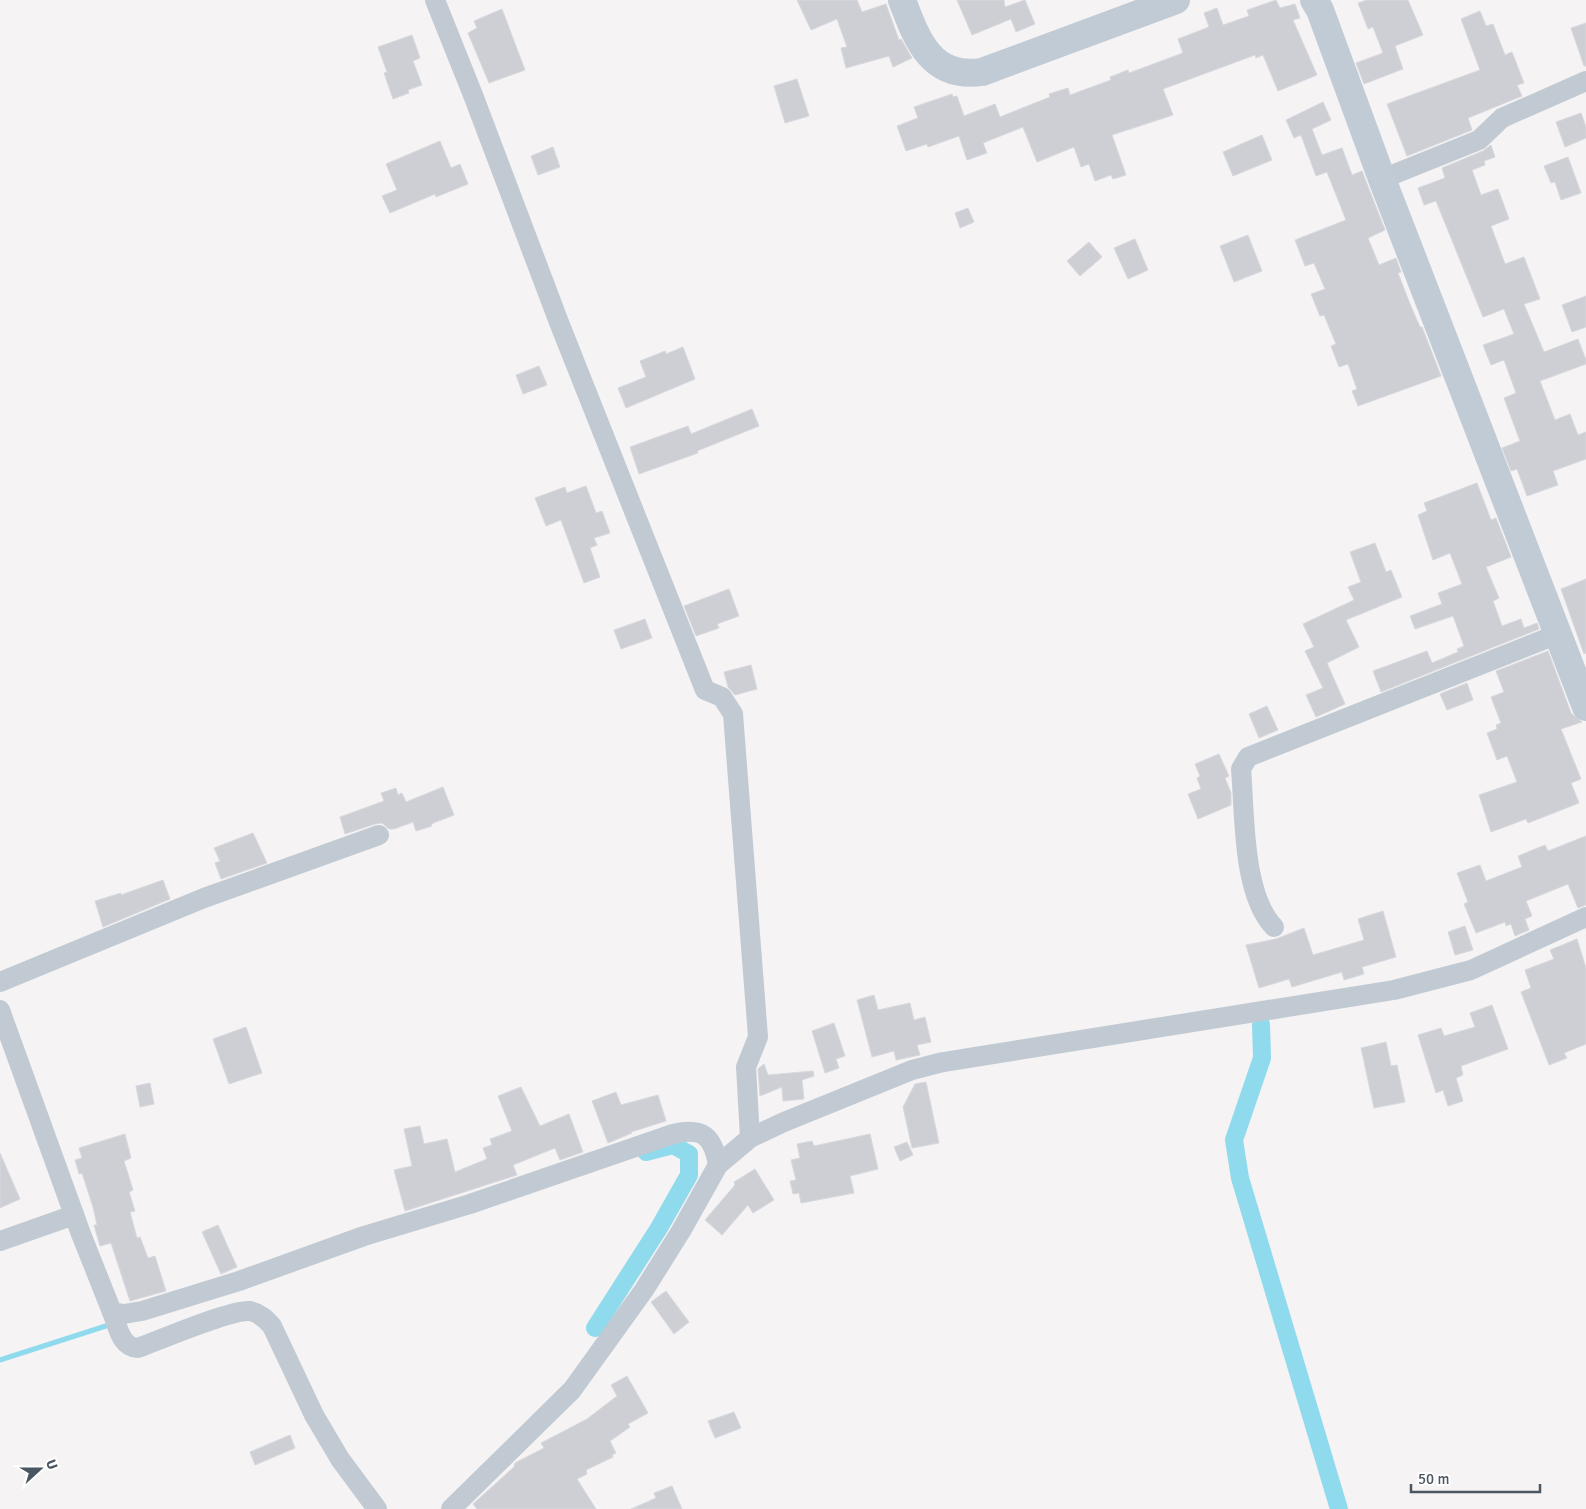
<svg xmlns="http://www.w3.org/2000/svg" width="1586" height="1509" font-family="Signika,sans-serif">
	<style>
		.lines { fill: none; stroke-linecap: round; stroke-linejoin: round }
		.stream { stroke: #90daee; stroke-width: 5 }
		.canal { stroke: #90daee; stroke-width: 18 }
		.building { fill: #cdcfd5; stroke: #d7d9de }
		.street { stroke: #c1cad2; stroke-width: 20 }
		.secondary { stroke: #c1cbd6; stroke-width: 28 }
	</style>
	<rect width="100%" height="100%" fill="#f5f3f3"/>
	<g class="lines">
		<polyline class="stream" points="0,1360 112,1324"/>
		<g class="canal">
			<polyline points="1261,1024 1262,1058 1234,1140 1240,1178 1339,1509"/>
			<polyline points="595,1328 659,1228 689,1175 689,1154 673,1145 646,1152"/>
		</g>
	</g>
	<g class="building">
		<polygon points="797,0 857,0 862,12 886,4 899,40 901,39 912,58 893,67 889,56 846,68 841,48 847,47 837,19 811,30"/>
		<polygon points="957,0 1004,0 1005,7 1025,0 1035,24 1016,32 1011,19 972,35"/>
		<polygon points="1276,0 1280,8 1295,4 1300,18 1293,20 1317,75 1278,91 1263,55 1256,58 1255,55 1163,89 1173,115 1112,135 1126,175 1113,179 1111,175 1095,181 1089,164 1081,167 1074,147 1037,162 1023,127 983,143 987,153 967,160 959,136 928,147 927,144 906,151 897,126 918,118 914,107 952,94 953,97 957,96 964,116 995,104 1000,117 1050,97 1049,94 1068,88 1070,95 1111,80 1110,77 1128,70 1129,73 1183,53 1178,39 1209,27 1204,13 1217,8 1223,25 1249,16 1247,10"/>
		<polygon points="1367,0 1408,0 1423,35 1395,46 1403,69 1364,84 1356,63 1383,53 1373,27 1368,29 1358,3"/>
		<polygon points="502,9 525,70 489,83 468,33 477,28 474,21"/>
		<polygon points="1480,11 1486,26 1493,24 1505,55 1512,52 1524,83 1517,85 1522,96 1468,118 1472,130 1407,156 1387,104 1480,70 1461,19"/>
		<polygon points="1586,23 1586,66 1584,66 1571,28"/>
		<polygon points="412,35 420,58 413,61 422,85 408,90 409,93 393,99 384,73 387,72 378,47"/>
		<polygon points="797,79 809,116 785,123 774,86"/>
		<polygon points="1323,102 1331,120 1312,129 1322,155 1342,148 1352,175 1362,171 1385,230 1368,238 1379,265 1396,258 1401,272 1398,273 1410,304 1420,327 1422,327 1441,376 1358,406 1352,391 1357,389 1348,364 1339,367 1331,346 1336,344 1324,315 1320,316 1311,294 1325,289 1314,263 1305,266 1295,240 1346,220 1327,172 1316,176 1301,135 1294,138 1286,120"/>
		<polygon points="1581,113 1586,127 1586,138 1565,147 1556,122"/>
		<polygon points="1262,135 1272,160 1233,176 1223,152"/>
		<polygon points="440,141 451,168 460,164 468,184 436,197 435,194 390,213 382,196 397,190 386,164"/>
		<polygon points="1491,145 1495,157 1484,161 1485,165 1472,170 1481,195 1498,189 1509,219 1491,226 1505,264 1524,257 1540,299 1524,304 1544,352 1578,339 1586,360 1586,364 1540,381 1555,420 1570,414 1578,435 1586,432 1586,459 1553,471 1558,485 1527,496 1517,469 1511,471 1502,448 1520,441 1504,398 1516,393 1504,360 1491,365 1483,345 1514,334 1504,309 1483,317 1436,201 1424,205 1418,188 1445,178 1442,168 1483,151"/>
		<polygon points="553,147 560,167 538,175 531,156"/>
		<polygon points="1568,157 1581,193 1561,200 1555,182 1551,183 1544,166"/>
		<polygon points="968,208 974,222 960,228 955,213"/>
		<polygon points="1248,235 1262,271 1234,282 1220,246"/>
		<polygon points="1135,239 1148,270 1128,279 1114,248"/>
		<polygon points="1089,242 1102,257 1080,276 1067,261"/>
		<polygon points="1586,296 1586,327 1572,332 1562,305"/>
		<polygon points="683,347 695,379 626,408 618,388 646,377 640,361 665,351 666,354"/>
		<polygon points="539,366 547,385 523,394 516,375"/>
		<polygon points="752,409 759,426 697,451 698,453 639,474 630,447 688,426 691,434"/>
		<polygon points="1477,483 1491,520 1496,518 1511,557 1486,567 1499,598 1493,601 1502,626 1521,619 1524,628 1537,623 1539,629 1381,692 1373,671 1427,651 1432,663 1458,652 1457,649 1464,646 1453,616 1415,629 1410,616 1442,604 1438,593 1462,584 1450,553 1433,560 1418,515 1427,511 1424,503"/>
		<polygon points="586,486 596,513 602,511 610,533 594,538 597,545 590,548 600,577 584,583 561,520 546,526 535,498 565,487 567,493"/>
		<polygon points="1375,543 1386,572 1391,570 1402,597 1346,620 1359,647 1327,663 1345,704 1316,717 1306,695 1323,688 1305,651 1314,647 1303,624 1354,600 1348,587 1361,582 1350,552"/>
		<polygon points="1586,579 1586,653 1584,654 1561,589"/>
		<polygon points="729,589 739,616 717,624 719,628 696,636 684,606"/>
		<polygon points="645,619 652,638 621,649 614,630"/>
		<polygon points="1548,651 1571,713 1582,722 1561,729 1581,779 1571,783 1579,803 1528,823 1526,819 1491,832 1479,795 1517,782 1507,756 1497,760 1487,733 1497,729 1496,725 1501,723 1491,697 1504,692 1496,671"/>
		<polygon points="751,665 757,689 735,695 728,687 724,672"/>
		<polygon points="1467,683 1473,700 1447,710 1440,694"/>
		<polygon points="1267,706 1278,730 1259,738 1249,714"/>
		<polygon points="1219,754 1229,776 1225,778 1231,793 1231,805 1198,819 1188,794 1201,789 1197,778 1200,776 1195,764"/>
		<polygon points="443,787 454,815 431,824 432,826 416,831 413,822 394,829 389,829 382,823 375,824 345,834 340,817 384,801 381,793 396,788 398,795 402,793 406,802"/>
		<polygon points="253,833 267,863 221,879 215,863 220,861 214,848"/>
		<polygon points="1586,836 1586,905 1578,908 1568,884 1526,901 1532,916 1525,919 1529,930 1515,936 1511,924 1506,926 1505,922 1476,933 1464,904 1468,902 1457,873 1480,865 1486,881 1522,867 1518,856 1545,845 1548,851"/>
		<polygon points="163,880 170,899 103,927 95,901 121,893 121,895"/>
		<polygon points="1383,911 1396,957 1362,967 1364,974 1344,980 1342,972 1292,987 1289,979 1259,988 1246,945 1276,939 1304,928 1313,955 1364,940 1358,919"/>
		<polygon points="1465,926 1473,950 1455,955 1448,932"/>
		<polygon points="1577,939 1586,968 1586,1044 1564,1053 1567,1058 1549,1065 1521,992 1531,988 1525,970 1554,959 1550,950"/>
		<polygon points="874,995 878,1010 910,1003 914,1020 925,1017 931,1042 917,1045 920,1055 896,1060 894,1051 872,1057 857,1000"/>
		<polygon points="1492,1005 1508,1049 1461,1066 1463,1075 1456,1078 1463,1101 1448,1106 1443,1090 1436,1093 1418,1035 1441,1028 1444,1036 1475,1027 1470,1013"/>
		<polygon points="834,1023 845,1056 836,1059 839,1068 825,1073 812,1031"/>
		<polygon points="246,1027 262,1073 229,1084 213,1039"/>
		<polygon points="1386,1042 1391,1066 1397,1065 1405,1102 1374,1108 1361,1048"/>
		<polygon points="764,1064 768,1075 813,1071 814,1076 802,1080 804,1099 783,1101 782,1087 760,1096 758,1069"/>
		<polygon points="926,1082 939,1143 912,1148 903,1107 915,1084"/>
		<polygon points="150,1083 154,1104 140,1107 136,1086"/>
		<polygon points="521,1087 540,1126 569,1114 583,1152 560,1160 555,1148 513,1165 517,1175 405,1211 394,1170 412,1166 404,1129 420,1126 424,1144 447,1139 455,1172 487,1159 483,1148 492,1145 490,1139 512,1131 498,1096"/>
		<polygon points="616,1092 621,1105 658,1095 666,1121 631,1132 632,1133 608,1143 592,1101"/>
		<polygon points="125,1134 131,1158 124,1161 133,1190 129,1192 135,1211 130,1212 137,1238 140,1237 148,1258 155,1256 166,1291 130,1301 111,1243 100,1246 94,1225 97,1225 93,1207 82,1173 79,1174 75,1160 82,1158 79,1148"/>
		<polygon points="870,1134 878,1169 850,1176 854,1193 801,1203 799,1193 793,1194 790,1181 796,1180 791,1160 800,1158 797,1144 812,1141 814,1146"/>
		<polygon points="907,1142 913,1155 900,1161 894,1147"/>
		<polygon points="0,1153 20,1199 0,1208"/>
		<polygon points="755,1169 774,1200 753,1213 748,1205 722,1235 705,1220 735,1185 734,1182"/>
		<polygon points="218,1225 237,1267 221,1274 202,1232"/>
		<polygon points="666,1291 689,1322 674,1334 651,1302"/>
		<polygon points="627,1376 648,1413 628,1424 630,1427 610,1441 616,1453 612,1455 613,1457 586,1470 587,1474 577,1479 596,1509 477,1509 473,1504 514,1467 515,1463 544,1448 541,1443 587,1419 617,1396 611,1385"/>
		<polygon points="734,1412 741,1428 715,1438 708,1421"/>
		<polygon points="290,1435 295,1448 255,1465 250,1452"/>
		<polygon points="672,1486 682,1509 631,1509 656,1498 654,1493"/>
	</g>
	<g class="lines">
		<g class="street">
			<polyline points="435,0 473,95 560,325 705,690 722,697 733,714 758,1037 746,1067 750,1138"/>
			<polyline points="1382,179 1479,140 1502,118 1586,81"/>
			<path d="M1274,927C1242,894 1245,814 1241,769L1248,757L1558,634"/>
			<polyline points="0,982 204,898 379,835"/>
			<path d="M0,1010L81,1234L112,1312L124,1314L142,1311L239,1281L364,1236L470,1204L673,1134C703,1127 713,1136 718,1165"/>
			<polyline points="0,1241 74,1215"/>
			<path d="M112,1312C118,1326 120,1347 138,1348C159,1340 232,1309 250,1311C260,1313 266,1319 272,1326L314,1415L340,1459L377,1509"/>
			<polyline points="451,1509 572,1390 644,1290 681,1231 718,1165 750,1138 784,1122 912,1070 943,1062 1394,990 1471,970 1586,917"/>
		</g>
		<g class="secondary">
			<path d="M902,0C917,40 931,79 982,72L1176,0"/>
			<polyline points="1314,0 1320,10 1382,179 1586,707"/>
		</g>
	</g>
	<g transform="translate(40 1469) rotate(69)" stroke="#ffffff" stroke-width="4" paint-order="stroke">
	<path d="M0-4L9 19L0 12L-9 19Z" fill="#4a5661"/>
	<text y="-8" font-size="14" font-weight="bold" text-anchor="middle" fill="#4a5661">U</text>
	</g>
	<path d="M1411 1484v8h129v-8" fill="none" stroke="#4a5661" stroke-width="2.5"/>
	<text x="1418" y="1484" font-size="15" fill="#4a5661" stroke="#ffffff" stroke-width="4" paint-order="stroke">50 m</text>
</svg>
